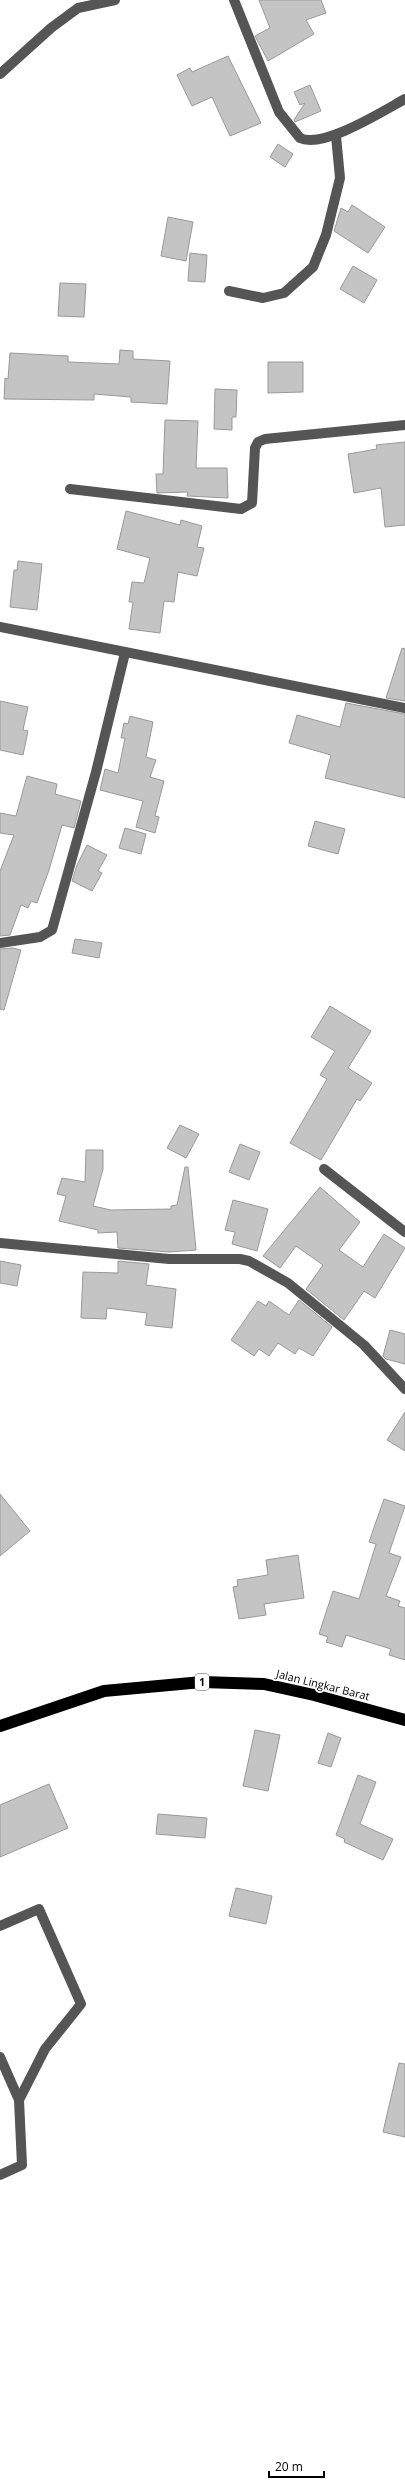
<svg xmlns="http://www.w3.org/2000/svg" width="405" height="2487" font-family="'Open Sans',sans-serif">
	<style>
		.building { fill: #c4c4c4; stroke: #999 }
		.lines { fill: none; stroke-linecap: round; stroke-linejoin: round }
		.minor { stroke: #555; stroke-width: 10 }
		.highway { stroke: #000; stroke-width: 12 }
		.labels { text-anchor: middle; stroke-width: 3.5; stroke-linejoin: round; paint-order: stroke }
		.shield { fill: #fff; stroke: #4c4c4c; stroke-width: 1 }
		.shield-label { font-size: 10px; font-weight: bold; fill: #000 }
		.street-label { font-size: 11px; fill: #000; stroke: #fff }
	</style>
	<rect width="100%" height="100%" fill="#fff"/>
	<g class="building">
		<polygon points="259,0 321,0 326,13 306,20 314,34 268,61 255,36 270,28"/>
		<polygon points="228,56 261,123 230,136 212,97 192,106 177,75 190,68 192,72"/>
		<polygon points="310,85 321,111 295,122 294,120 305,103 300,105 294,92"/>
		<polygon points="278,144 293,154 285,167 270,157"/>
		<polygon points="352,205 385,227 368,253 334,231 341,208 348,212"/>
		<polygon points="168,217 193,222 186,261 161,256"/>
		<polygon points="190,253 207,255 205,282 188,281"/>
		<polygon points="353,266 377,280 364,303 340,289"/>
		<polygon points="60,283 86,284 84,317 58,316"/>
		<polygon points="120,350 133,351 133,359 170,361 167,404 131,402 131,397 94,394 94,400 4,399 5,378 8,379 10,353 68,356 68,362 119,364"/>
		<polygon points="268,362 303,362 303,392 268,393"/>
		<polygon points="215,389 237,390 236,417 232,417 232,430 214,429"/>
		<polygon points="165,420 198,421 196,468 227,468 228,498 187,496 188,492 157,493 156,474 163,474"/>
		<polygon points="405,442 405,525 385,527 381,488 354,493 348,454 377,449 376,445"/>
		<polygon points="126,511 180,525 181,520 202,526 197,547 204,548 197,576 178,572 174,602 164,601 160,633 129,629 133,602 129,602 132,582 144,583 150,558 117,549"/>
		<polygon points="18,561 42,564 37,610 10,607 14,570 17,570"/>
		<polygon points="402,648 405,649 405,701 386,698"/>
		<polygon points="0,701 28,707 23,730 28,731 23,755 0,750"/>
		<polygon points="346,703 405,714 405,798 325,778 331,755 289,743 297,715 340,727"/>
		<polygon points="130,716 153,722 146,757 156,760 150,777 164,781 155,816 159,817 155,833 136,827 143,801 100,790 105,769 118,773 125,738 121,738 124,723 128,724"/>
		<polygon points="27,776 57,784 55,794 81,801 74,828 62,825 49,870 37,903 31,901 28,908 21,905 10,935 0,936 0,871 14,835 0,833 0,813 16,816"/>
		<polygon points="315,821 345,829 338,854 308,846"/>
		<polygon points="125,828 146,834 141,854 119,848"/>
		<polygon points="87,845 107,855 98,871 102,873 92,891 72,881 77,865"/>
		<polygon points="75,939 102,943 99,958 72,953"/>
		<polygon points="13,948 21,950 4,1010 0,1009 0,949"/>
		<polygon points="330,1006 371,1031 348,1068 372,1083 360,1101 357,1099 321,1160 290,1143 327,1079 320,1075 335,1051 311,1037"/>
		<polygon points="180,1125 199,1134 186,1158 167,1148"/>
		<polygon points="240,1144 260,1152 249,1180 229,1172"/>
		<polygon points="86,1150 103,1150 103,1169 93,1206 111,1210 171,1209 171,1206 177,1205 185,1167 188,1167 196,1250 169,1252 118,1248 117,1232 98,1233 98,1230 59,1221 66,1196 57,1194 62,1178 85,1182"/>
		<polygon points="320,1187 360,1222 339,1250 363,1267 384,1234 405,1248 375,1298 364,1291 344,1320 306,1289 323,1265 296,1246 280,1268 263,1256"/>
		<polygon points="233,1200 268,1209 257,1251 232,1244 235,1232 225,1230"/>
		<polygon points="0,1261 21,1265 17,1286 0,1283"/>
		<polygon points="118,1261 149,1264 146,1285 176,1289 172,1328 145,1325 147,1313 107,1308 106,1319 81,1318 83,1272 118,1273"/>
		<polygon points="299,1300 332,1327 313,1356 299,1348 295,1354 278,1343 269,1356 259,1349 254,1356 231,1340 258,1301 266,1306 269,1301 289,1315"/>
		<polygon points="390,1330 405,1334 405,1364 386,1359 383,1356"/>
		<polygon points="405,1412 405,1451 387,1440"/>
		<polygon points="0,1494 30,1531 0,1556"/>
		<polygon points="384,1499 405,1506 389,1553 401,1557 386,1596 400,1601 398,1606 405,1608 405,1660 389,1655 391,1649 346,1635 342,1647 326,1642 328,1637 319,1634 333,1591 359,1599 376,1544 369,1542"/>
		<polygon points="298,1555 304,1598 264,1604 266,1615 239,1619 233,1587 238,1586 237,1580 268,1575 266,1560"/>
		<polygon points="255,1730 280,1735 268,1791 243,1786"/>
		<polygon points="328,1733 341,1738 331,1767 318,1763"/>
		<polygon points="358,1775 376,1782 360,1824 393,1839 383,1860 344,1842 345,1839 336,1835"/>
		<polygon points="49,1784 68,1828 0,1857 0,1805"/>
		<polygon points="158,1814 207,1818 205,1838 156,1834"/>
		<polygon points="236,1888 272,1896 266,1924 229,1916"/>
		<polygon points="399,2063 405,2064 405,2137 383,2132"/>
	</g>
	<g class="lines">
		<g class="minor">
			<path d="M234,0L279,112L300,138C323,149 383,111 405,99"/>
			<polyline points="0,74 51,28 78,8 115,0"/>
			<polyline points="229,291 263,298 284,293 313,267 326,235 340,178 336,136"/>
			<polyline points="70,489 241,509 252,503 255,448 258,442 265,439 405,425"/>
			<polyline points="0,627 405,708"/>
			<polyline points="0,943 40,937 52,930 96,772 125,653"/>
			<polyline points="324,1169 405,1232"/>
			<polyline points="0,1243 169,1259 240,1259 249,1261 288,1283 364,1345 405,1389"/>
			<polyline points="0,1926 39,1909 81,2004 45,2049 19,2100 22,2165 0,2175"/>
			<polyline points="0,2057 19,2100"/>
		</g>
		<polyline class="highway" points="0,1726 104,1691 202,1682 264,1684 314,1695 405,1720"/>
	</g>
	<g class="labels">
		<rect class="shield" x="195" y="1674" width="14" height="16" rx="3"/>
		<g class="shield-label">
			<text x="202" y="1686">1</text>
		</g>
		<g class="street-label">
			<text transform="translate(323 1685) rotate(14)" y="4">Jalan Lingkar Barat</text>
		</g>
	</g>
	<path d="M269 2471v6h55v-6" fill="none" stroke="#000000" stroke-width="2"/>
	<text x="275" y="2471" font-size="12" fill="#000000" stroke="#ffffff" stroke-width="3" paint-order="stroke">20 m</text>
</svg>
